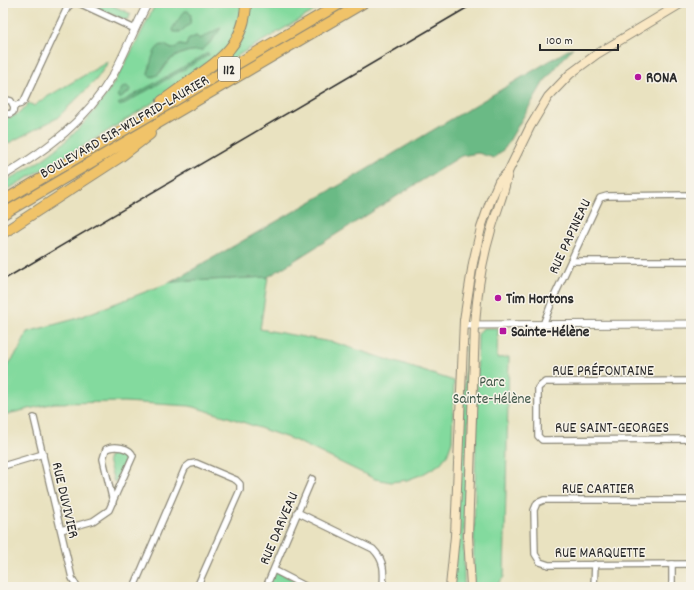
<svg xmlns="http://www.w3.org/2000/svg" width="694" height="590" font-family="Dekko,sans-serif">
	<style>
		.green { fill: #83da9e; stroke: #578264; fill-rule: evenodd }
		.forest { fill: #6aba85; stroke: #4a7258 }
		.lines { fill: none; stroke-linecap: round; stroke-linejoin: round }
		.minor-casing { stroke: #8a8676; stroke-width: 8 }
		.tertiary-casing { stroke: #8a8676; stroke-width: 9 }
		.secondary-casing { stroke: #8a8676; stroke-width: 10 }
		.motorway-casing { stroke: #8a8676; stroke-width: 12 }
		.minor { stroke: #fff; stroke-width: 5.5 }
		.tertiary { stroke: #fff; stroke-width: 7 }
		.secondary { stroke: #f9e7c3; stroke-width: 8 }
		.motorway { stroke: #f0c369; stroke-width: 10 }
		.rail { stroke: #2b2b2b; stroke-width: 1.5 }
		.poi-dot { fill: #b5179e; stroke: #f7f3e8; stroke-width: 1.5 }
		.labels { text-anchor: middle; stroke-width: 3; stroke-linejoin: round; paint-order: stroke }
		.shield { fill: #f7f3e8; stroke: #686764; stroke-width: 1 }
		.shield-label { font-size: 14px; font-weight: bold; fill: #2b2b2b }
		.poi-label { font-size: 15px; font-weight: bold; fill: #2b2b2b; stroke: #f7f3e8; text-anchor: start }
		.street-label { font-size: 15px; fill: #2b2b2b; stroke: #f7f3e8 }
		.park-label { font-size: 15px; fill: #415748; stroke: #f7f3e8 }
	</style>
	<rect width="100%" height="100%" fill="#f7f3e8"/>
	<filter id="ink" filterUnits="userSpaceOnUse"><feTurbulence type="fractalNoise" baseFrequency=".025" numOctaves="2"/><feDisplacementMap in="SourceGraphic" scale="8" xChannelSelector="R" yChannelSelector="G"/><feConvolveMatrix kernelMatrix="1 2 1 2 8 2 1 2 1" color-interpolation-filters="sRGB"/></filter>
	<filter id="wash" filterUnits="userSpaceOnUse"><feTurbulence type="fractalNoise" baseFrequency=".012" numOctaves="4" result="noise"/><feDisplacementMap in="SourceGraphic" scale="16" xChannelSelector="R" yChannelSelector="G"/><feGaussianBlur stdDeviation="0.9" result="paint"/><feColorMatrix in="noise" values="0 0 0 0 0 0 0 0 0 0 0 0 0 0 0 0 0 1.4 0 .05"/><feComposite in="paint" operator="in"/></filter>
	<g filter="url(#wash)">
		<rect width="100%" height="100%" fill="#e9e2c0"/>
		<g class="green">
			<polygon points="87,3 107,3 131,14 128,19 124,20"/>
			<path d="M156,3H210L212,5L221,3H243L242,15L227,48L168,93L95,139L3,192V183C20,173 39,163 55,150C107,109 127,60 156,3ZM220,29C216,34 208,47 202,50C199,51 194,50 190,51C184,52 176,56 170,60C167,62 166,66 163,70C161,73 156,75 153,77L148,74L151,64L166,46L172,49L180,45L186,46L188,40L196,36L200,39Z"/>
			<polygon points="248,3 328,3 223,64 222,61"/>
			<path d="M109,61L96,80L57,118L3,146V118C13,119 23,112 28,103L35,106L40,101Z"/>
			<polygon points="268,277 260,329 336,343 454,381 452,441 447,455 440,464 423,474 407,480 391,482 375,479 294,440 228,417 190,406 124,402 54,403 3,415 3,372 19,350 27,332 75,319 171,282"/>
			<polygon points="483,328 498,328 497,358 509,357 504,577 495,587 473,587 478,334"/>
			<polygon points="469,333 472,337 464,532 464,587 453,587 467,336"/>
			<polygon points="113,452 123,452 127,456 116,481 114,482 108,460 110,455"/>
			<polygon points="274,570 307,587 266,587"/>
		</g>
		<g class="forest">
			<path d="M185,11H188L191,15L190,24L180,32H173L172,30C172,28 183,13 185,11Z"/>
			<path d="M221,28C217,34 207,47 202,50C199,51 196,50 193,51C186,51 175,56 170,60C163,66 160,79 149,76L148,74C150,67 153,45 163,45C166,45 169,48 172,49L180,45L186,46L188,40L196,36L200,39L216,30Z"/>
			<polygon points="573,47 543,83 505,148 494,158 478,153 461,156 268,277 171,282 354,177"/>
			<polygon points="208,53 209,55 120,106 118,104"/>
			<polygon points="127,86 130,89 130,91 121,98 119,98 117,96 123,87"/>
		</g>
	</g>
	<g filter="url(#ink)">
		<g class="lines">
			<defs>
				<g id="minor">
					<polyline points="79,3 135,29"/>
					<polyline points="3,4 4,3"/>
					<polyline points="3,101 7,100 11,101 14,107 13,112 10,114 3,113"/>
					<polyline points="14,106 21,104 24,101 67,8 72,3"/>
					<polyline points="571,261 691,261"/>
					<polyline points="543,325 553,299 600,198 607,196 691,195"/>
					<polyline points="691,381 545,382 538,388 538,436 542,440 691,439"/>
					<polyline points="34,418 72,578 77,587"/>
					<polyline points="3,466 43,454"/>
					<polyline points="691,500 544,500 537,503 534,510 535,554 540,562 549,565 691,564"/>
					<path d="M297,512L373,549C385,561 384,572 383,587"/>
					<path d="M61,530L93,521L109,510L133,456C130,447 114,445 106,449L103,459L113,502"/>
					<polyline points="274,570 307,587"/>
					<polyline points="134,587 185,468 190,464 196,463 236,480 240,484 240,490 197,587"/>
					<polyline points="266,587 312,479"/>
					<polyline points="594,587 595,564"/>
					<polyline points="672,587 672,564"/>
				</g>
				<g id="tertiary">
					<path d="M3,176C48,149 86,121 113,75C126,52 135,26 148,3"/>
					<polyline points="464,325 691,324"/>
				</g>
				<g id="secondary">
					<polyline points="450,587 455,536 464,320 473,263 481,228 490,202 499,181 508,172 530,127 548,97 570,74 597,54 682,3"/>
					<path d="M471,587L468,536L475,325C477,294 481,264 490,234C495,213 505,194 508,172"/>
				</g>
				<g id="motorway">
					<path d="M162,101C171,95 180,88 190,81C220,60 245,44 246,3"/>
					<polyline points="3,201 341,3"/>
					<polyline points="3,214 363,3"/>
					<polyline points="3,233 120,157 150,134"/>
				</g>
			</defs>
			<use href="#minor" class="minor-casing"/>
			<use href="#tertiary" class="tertiary-casing"/>
			<use href="#secondary" class="secondary-casing"/>
			<use href="#motorway" class="motorway-casing"/>
			<use href="#minor" class="minor"/>
			<use href="#tertiary" class="tertiary"/>
			<use href="#secondary" class="secondary"/>
			<use href="#motorway" class="motorway"/>
			<polyline class="rail" points="3,280 475,3"/>
		</g>
	</g>
	<g class="poi-dot">
		<circle cx="638" cy="77" r="4"/>
		<circle cx="498" cy="298" r="4"/>
		<rect x="499" y="327" width="8" height="8" rx="2"/>
	</g>
	<g class="labels">
		<rect class="shield" x="218" y="57" width="22" height="24" rx="3"/>
		<g class="shield-label">
			<text x="229" y="74">112</text>
		</g>
		<g class="poi-label">
			<text x="646" y="82">RONA</text>
			<text x="506" y="303">Tim Hortons</text>
			<text x="511" y="336">Sainte-Hélène</text>
		</g>
		<g class="street-label">
			<text transform="translate(124 126) rotate(-30)" y="5">BOULEVARD SIR-WILFRID-LAURIER</text>
			<text transform="translate(569 236) rotate(-65)" y="5">RUE PAPINEAU</text>
			<text x="603" y="375">RUE PRÉFONTAINE</text>
			<text x="612" y="432">RUE SAINT-GEORGES</text>
			<text x="598" y="493">RUE CARTIER</text>
			<text transform="translate(66 500) rotate(77)" y="5">RUE DUVIVIER</text>
			<text transform="translate(278 528) rotate(-67)" y="5">RUE DARVEAU</text>
			<text x="600" y="557">RUE MARQUETTE</text>
		</g>
		<g class="park-label">
			<text x="492" y="386">Parc<tspan x="492" dy="17">Sainte-Hélène</tspan></text>
		</g>
	</g>
	<rect width="694" height="590" fill="none" stroke="#f7f3e8" stroke-width="16"/>
	<path d="M540 44v6h78v-6" fill="none" stroke="#2b2b2b" stroke-width="2"/>
	<text x="546" y="44" font-size="12" fill="#2b2b2b" stroke="#f7f3e8" stroke-width="3" paint-order="stroke">100 m</text>
</svg>
